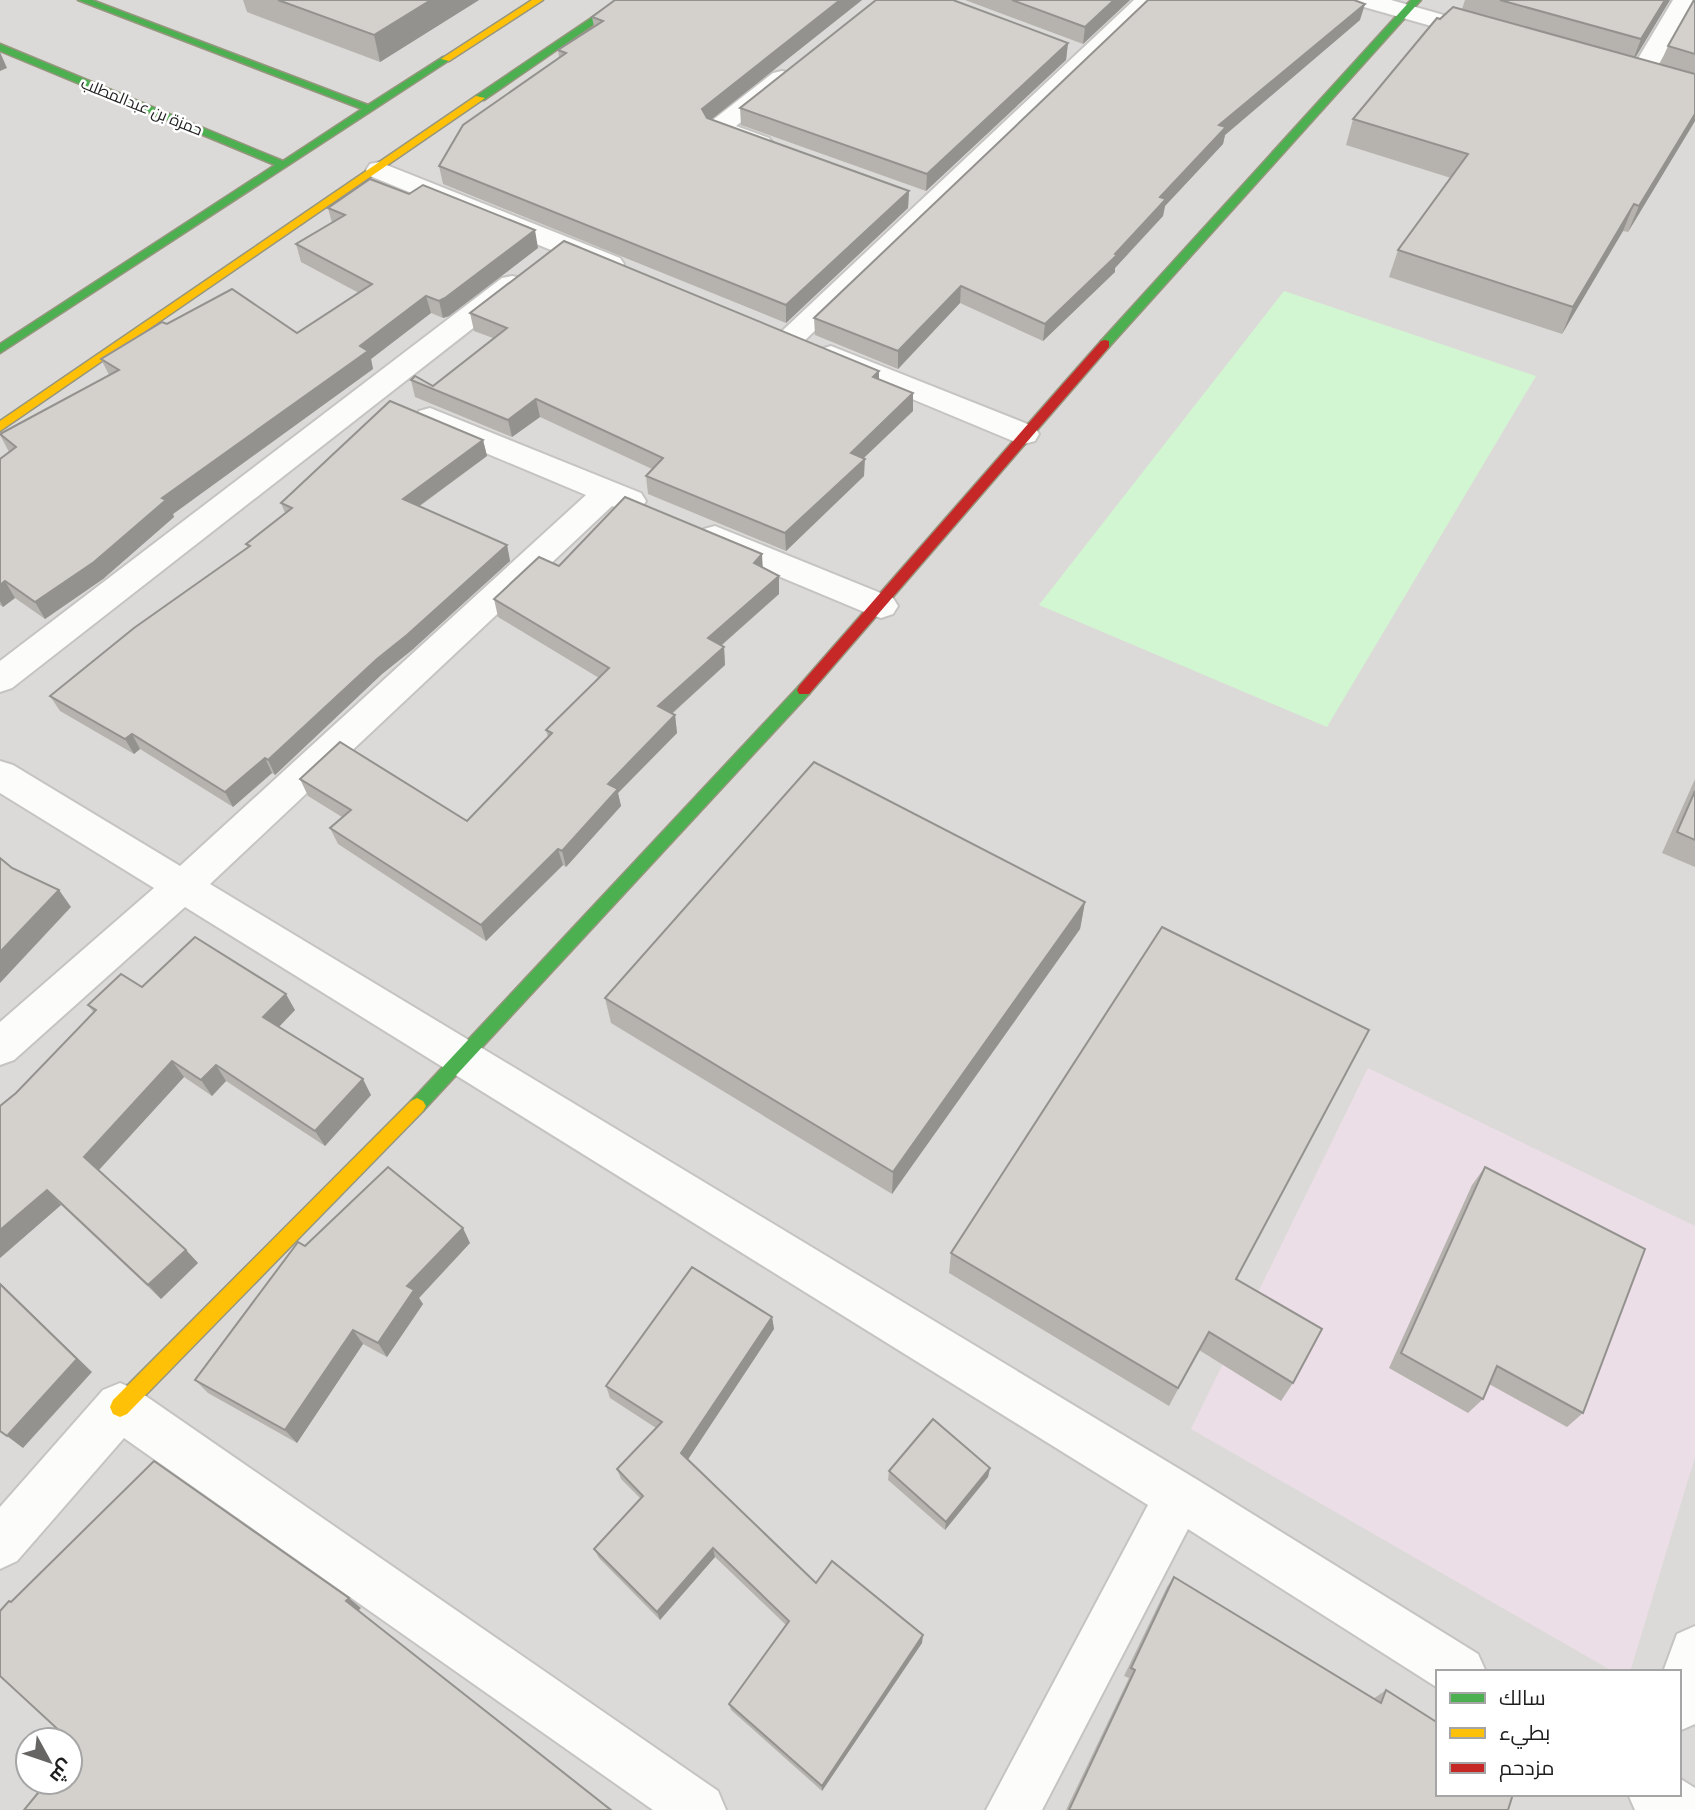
<svg xmlns="http://www.w3.org/2000/svg" width="1695" height="1810" font-family="Roboto,Cairo,sans-serif">
	<style>
		.residential { fill: #dcdad8; fill-rule: evenodd }
		.industrial { fill: #ebdee6 }
		.park { fill: #d2f6d1 }
		.lines { fill: none; stroke-linecap: round; stroke-linejoin: round }
		.street-casing { stroke: #c5c4c2; stroke-width: 4 }
		.fast-casing { stroke: #96967e; stroke-width: 3 }
		.slow-casing { stroke: #96967e; stroke-width: 3 }
		.jam-casing { stroke: #96967e; stroke-width: 3 }
		.street { fill: #fcfcfb; fill-rule: evenodd }
		.fast { fill: #4caf50; fill-rule: evenodd }
		.slow { fill: #ffc107; fill-rule: evenodd }
		.jam { fill: #c62828; fill-rule: evenodd }
		.wall { fill: #b6b3af }
		.shaded-wall { fill: #94928f }
		.building { fill: #d4d0cc; stroke: #94928f; stroke-width: 2 }
		.labels { text-anchor: middle; stroke-width: 5; stroke-linejoin: round; paint-order: stroke }
		.far-street-label { font-size: 16px; fill: #1e1e1e; stroke: #fff }
	</style>
	<rect width="100%" height="100%" fill="#edeae6"/>
	<path class="residential" d="M0,0H1695V1810H0ZM1438,1672H1679V1794H1438ZM28,1740H70V1782H28Z"/>
	<polygon class="industrial" points="1368,1068 1695,1226 1695,1457 1630,1672 1614,1672 1191,1429"/>
	<polygon class="park" points="1284,291 1536,376 1327,727 1039,605"/>
	<g class="lines">
		<defs>
			<g id="street">
				<polygon points="1134,0 1159,0 801,344 791,347 781,344 777,338 781,332"/>
				<polygon points="1353,0 1391,0 1496,30 1500,35 1496,40 1488,42 1357,5"/>
				<polygon points="1673,0 1695,0 1695,3 1648,82 1639,84 1630,82 1627,77"/>
				<path d="M782,71L791,73L794,78L791,83L736,126L769,138L773,143L769,148C750,153 727,140 709,133L705,128L709,123L773,73Z"/>
				<polygon points="379,162 620,258 624,264 620,270 610,272 600,270 370,176 366,170 370,164"/>
				<polygon points="512,276 522,278 526,284 522,290 12,688 0,692 0,661 502,278"/>
				<polygon points="831,346 1035,427 1039,434 1035,441 1024,444 1013,441 821,361 816,355 821,349"/>
				<polygon points="430,408 641,493 646,501 641,509 630,512 612,506 210,884 1196,1479 1478,1654 1486,1672 1438,1672 1438,1688 1188,1529 1042,1810 986,1810 1148,1505 185,907 14,1060 0,1065 0,1022 154,888 0,793 0,761 13,765 180,866 586,495 419,425 415,418 419,411"/>
				<polygon points="715,526 893,598 898,606 893,614 881,618 869,614 704,545 699,537 704,529"/>
				<polygon points="120,1383 137,1390 718,1791 726,1810 653,1810 124,1438 17,1561 0,1569 0,1507 103,1390"/>
				<polygon points="1695,1626 1695,1724 1679,1731 1679,1672 1663,1672 1677,1634"/>
				<polygon points="1679,1778 1695,1788 1695,1810 1635,1810 1628,1794 1679,1794"/>
			</g>
			<g id="fast">
				<polygon points="78,0 92,0 368,105 443,57 451,59 0,353 0,344 275,165 0,51 0,44 283,161 362,109"/>
				<polygon points="618,0 629,0 484,100 476,100 476,96"/>
				<polygon points="1411,0 1421,0 1109,347 1101,347 1101,341"/>
				<polygon points="804,685 811,690 809,694 423,1111 417,1114 411,1111 408,1106 411,1101 799,686"/>
			</g>
			<g id="slow">
				<polygon points="532,0 543,0 449,61 441,59"/>
				<polygon points="476,96 485,98 0,431 0,421"/>
				<polygon points="417,1098 423,1101 426,1106 423,1111 127,1414 120,1417 113,1414 110,1407 113,1400 411,1101"/>
			</g>
			<polygon id="jam" points="1105,340 1109,341 1109,347 809,694 799,694 797,690 799,686 1063,384 1101,341"/>
		</defs>
		<use href="#street" class="street-casing"/>
		<use href="#fast" class="fast-casing"/>
		<use href="#slow" class="slow-casing"/>
		<use href="#jam" class="jam-casing"/>
		<use href="#street" class="street"/>
		<use href="#fast" class="fast"/>
		<use href="#slow" class="slow"/>
		<use href="#jam" class="jam"/>
	</g>
	<g class="wall">
		<polygon points="243,0 479,0 380,62 247,12"/>
		<polygon points="615,0 862,0 711,120 909,191 908,208 786,323 443,184 439,166 559,58 558,50 594,27 592,17"/>
		<polygon points="965,0 1130,0 1083,44"/>
		<polygon points="1465,0 1670,0 1635,57 1660,64 1668,46 1695,0 1695,121 1628,232 1623,231 1562,334 1389,277 1398,250 1451,178 1346,145 1353,119 1440,19 1462,9"/>
		<polygon points="1360,20 1225,135 1223,144 1165,206 1163,216 1115,268 1115,272 1043,341 960,303 898,369 815,335 814,318"/>
		<polygon points="1068,43 1066,60 926,191 741,125 740,108"/>
		<polygon points="328,208 538,248 449,316 443,318 431,313 371,359 373,369 173,514 174,517 103,579 45,619 15,598 3,607 0,605 0,459 9,452 0,435 109,375 101,359 167,324 297,333 359,293 301,262 296,244 332,223"/>
		<polygon points="470,313 879,379 913,411 864,458 864,476 786,551 648,494 646,476 652,469 540,417 512,437 415,397 411,380 433,386 493,338 474,331"/>
		<polygon points="483,440 487,456 420,506 507,545 510,561 412,650 382,674 275,775 272,773 233,807 140,749 134,754 60,711 50,696 248,547 246,544 285,513 281,503"/>
		<polygon points="559,566 763,568 779,576 779,594 721,646 724,647 725,665 672,714 675,715 677,733 618,793 621,806 566,867 563,865 486,941 338,844 330,828 342,817 308,796 300,779 467,821 548,738 546,730 599,678 498,617 494,599"/>
		<polygon points="1695,779 1695,867 1662,853"/>
		<polygon points="1085,902 1080,929 892,1194 611,1023 605,998"/>
		<polygon points="142,987 295,1010 279,1027 371,1095 325,1146 226,1081 212,1096 184,1077 99,1170 186,1250 198,1263 161,1299 61,1205 0,1258 0,1106 16,1093 94,1013 88,1005"/>
		<polygon points="1485,1167 1583,1413 1567,1427 1489,1384 1483,1399 1468,1413 1389,1368 1472,1185"/>
		<polygon points="470,1243 419,1298 423,1304 387,1357 363,1344 297,1443 208,1393 195,1380 305,1246"/>
		<polygon points="951,1253 1237,1279 1293,1383 1281,1401 1199,1350 1169,1406 949,1273"/>
		<polygon points="772,1317 774,1329 688,1459 816,1583 922,1643 822,1791 731,1710 729,1704 786,1625 715,1557 660,1620 599,1558 594,1549 641,1499 621,1479 617,1469 656,1428 610,1398 606,1386"/>
		<polygon points="990,1468 988,1477 945,1530 888,1480 889,1471"/>
		<polygon points="1174,1577 1373,1699 1386,1690 1508,1810 1066,1810 1129,1678 1124,1676 1167,1587"/>
	</g>
	<g class="shaded-wall">
		<polygon points="431,0 479,0 380,62 374,35"/>
		<polygon points="840,0 862,0 703,126 702,109"/>
		<polygon points="1114,0 1130,0 1083,44 1085,27"/>
		<polygon points="1665,0 1670,0 1631,65 1641,39"/>
		<polygon points="1365,4 1360,20 1225,135 1223,144 1165,206 1163,216 1115,268 1115,272 1043,341 1045,324 1115,254 1160,197 1219,125"/>
		<polygon points="1068,43 1066,60 926,191 927,174"/>
		<polygon points="0,52 7,68 0,71"/>
		<polygon points="1695,114 1695,121 1628,232 1639,206"/>
		<polygon points="909,191 908,208 786,323 786,305"/>
		<polygon points="1634,204 1623,231 1562,334 1573,307"/>
		<polygon points="535,230 538,248 449,316 443,318 439,301"/>
		<polygon points="961,286 960,303 898,369 898,351"/>
		<polygon points="426,296 431,313 371,359 373,369 173,514 174,517 103,579 45,619 35,602 162,498"/>
		<polygon points="879,371 879,388 873,377"/>
		<polygon points="913,393 913,411 851,470 851,453"/>
		<polygon points="536,399 540,417 512,437 508,420"/>
		<polygon points="483,440 487,456 408,514 403,499"/>
		<polygon points="865,459 864,476 786,551 785,533"/>
		<polygon points="507,545 510,561 412,650 382,674 275,775 268,760 377,659"/>
		<polygon points="762,554 763,572 754,563"/>
		<polygon points="779,576 779,594 709,656 708,638"/>
		<polygon points="5,581 15,598 3,607 0,601 0,585"/>
		<polygon points="724,647 725,665 660,724 658,706"/>
		<polygon points="675,715 677,733 618,793 621,806 566,867 562,851 608,784"/>
		<polygon points="132,734 140,749 134,754 125,739"/>
		<polygon points="265,758 272,773 233,807 225,792"/>
		<polygon points="558,849 563,865 486,941 481,925"/>
		<polygon points="59,890 71,907 0,983 0,952"/>
		<polygon points="1085,902 1080,929 892,1194 893,1172"/>
		<polygon points="286,994 295,1010 273,1033 263,1017"/>
		<polygon points="172,1061 184,1077 97,1172 84,1157"/>
		<polygon points="216,1065 226,1081 212,1096 201,1080"/>
		<polygon points="363,1079 371,1095 325,1146 315,1131"/>
		<polygon points="47,1190 61,1205 0,1258 0,1230"/>
		<polygon points="463,1228 470,1243 419,1298 423,1304 387,1357 378,1343 407,1286"/>
		<polygon points="186,1250 198,1263 161,1299 148,1285"/>
		<polygon points="0,1283 92,1372 23,1448 7,1436"/>
		<polygon points="772,1317 774,1329 685,1464 681,1453"/>
		<polygon points="353,1330 363,1344 297,1443 285,1430"/>
		<polygon points="990,1468 988,1477 945,1530 946,1522"/>
		<polygon points="713,1548 715,1557 660,1620 657,1612"/>
		<polygon points="349,1598 361,1608 358,1611 346,1601"/>
		<polygon points="923,1635 922,1643 822,1791 822,1786"/>
	</g>
	<g class="building">
		<polygon points="278,0 431,0 374,35"/>
		<polygon points="615,0 840,0 702,109 707,118 909,191 786,305 439,166 463,125 566,53 558,50 603,21 592,17"/>
		<polygon points="876,0 953,0 1068,43 927,174 740,108"/>
		<polygon points="1012,0 1114,0 1085,27"/>
		<polygon points="1148,0 1354,0 1365,4 1219,125 1226,127 1160,197 1166,199 1115,254 1117,255 1045,324 961,286 898,351 814,318"/>
		<polygon points="1500,0 1665,0 1641,39"/>
		<polygon points="1694,0 1695,0 1695,54 1668,46"/>
		<polygon points="1453,7 1695,74 1695,114 1639,206 1634,204 1573,307 1398,250 1468,154 1353,119 1437,18 1440,19"/>
		<polygon points="370,179 409,194 423,185 535,230 445,298 439,301 426,296 360,346 368,351 162,498 166,500 94,562 35,602 5,581 0,585 0,459 16,447 0,434 119,370 101,359 162,322 167,324 232,289 297,333 372,284 296,244 345,215 328,208"/>
		<polygon points="564,241 879,371 873,377 913,393 851,453 865,459 785,533 646,476 663,458 536,399 508,420 411,380 415,376 433,386 507,328 470,313"/>
		<polygon points="390,401 483,440 403,499 507,545 407,635 377,659 268,760 265,758 225,792 132,734 125,739 50,696 134,628 250,546 246,544 292,508 281,503"/>
		<polygon points="625,497 762,554 754,563 779,576 708,638 724,647 658,706 675,715 608,784 618,789 562,851 558,849 481,925 330,828 351,810 300,779 340,742 467,821 552,733 546,730 609,668 494,599 539,557 559,566"/>
		<polygon points="814,762 1085,902 893,1172 605,998"/>
		<polygon points="1695,791 1695,840 1677,832"/>
		<polygon points="0,858 12,868 59,890 0,952"/>
		<polygon points="1162,927 1369,1030 1236,1279 1322,1329 1293,1383 1209,1332 1178,1388 951,1253"/>
		<polygon points="195,937 286,994 263,1017 363,1079 315,1131 216,1065 201,1080 172,1061 84,1157 186,1250 148,1285 47,1190 0,1230 0,1106 16,1093 96,1010 88,1005 121,974 142,987"/>
		<polygon points="388,1167 463,1228 407,1286 414,1290 378,1343 353,1330 285,1430 195,1380 298,1242 305,1246"/>
		<polygon points="1485,1167 1645,1249 1583,1413 1497,1366 1483,1399 1401,1353"/>
		<polygon points="692,1267 772,1317 681,1453 816,1583 832,1561 923,1635 822,1786 729,1704 789,1621 713,1548 657,1612 594,1549 643,1496 617,1469 662,1422 606,1386"/>
		<polygon points="0,1284 77,1359 7,1436 0,1431"/>
		<polygon points="933,1419 990,1468 946,1522 889,1471"/>
		<polygon points="154,1461 349,1598 346,1601 611,1810 24,1810 47,1782 70,1782 70,1753 76,1746 0,1676 0,1611 9,1601 11,1602"/>
		<polygon points="1174,1577 1381,1703 1386,1690 1438,1723 1438,1794 1513,1794 1508,1810 1069,1810 1135,1670 1131,1668"/>
	</g>
	<g class="labels">
		<g class="far-street-label">
			<text transform="translate(142 106) rotate(22)" y="6">حمزة بن عبدالمطلب</text>
		</g>
	</g>
	<rect x="1436" y="1670" width="245" height="126" fill="#ffffff" stroke="#a5a5a5" stroke-width="2"/>
	<rect x="1450" y="1693" width="35" height="10" fill="#4caf50" stroke="#a5a5a5" stroke-width="2"/>
	<text x="1499" y="1705" font-size="21" fill="#1e1e1e">سالك</text>
	<rect x="1450" y="1728" width="35" height="10" fill="#ffc107" stroke="#a5a5a5" stroke-width="2"/>
	<text x="1499" y="1740" font-size="21" fill="#1e1e1e">بطيء</text>
	<rect x="1450" y="1763" width="35" height="10" fill="#c62828" stroke="#a5a5a5" stroke-width="2"/>
	<text x="1499" y="1775" font-size="21" fill="#1e1e1e">مزدحم</text>
	<g transform="translate(49 1761) rotate(130)"><circle r="33" fill="#ffffff" stroke="#a5a5a5" stroke-width="2"/>
	<path d="M0-5L12 26L0 18L-12 26Z" fill="#666564"/>
	<text y="-10" font-size="19" font-weight="bold" text-anchor="middle" fill="#1e1e1e">ش</text>
	</g>
</svg>
